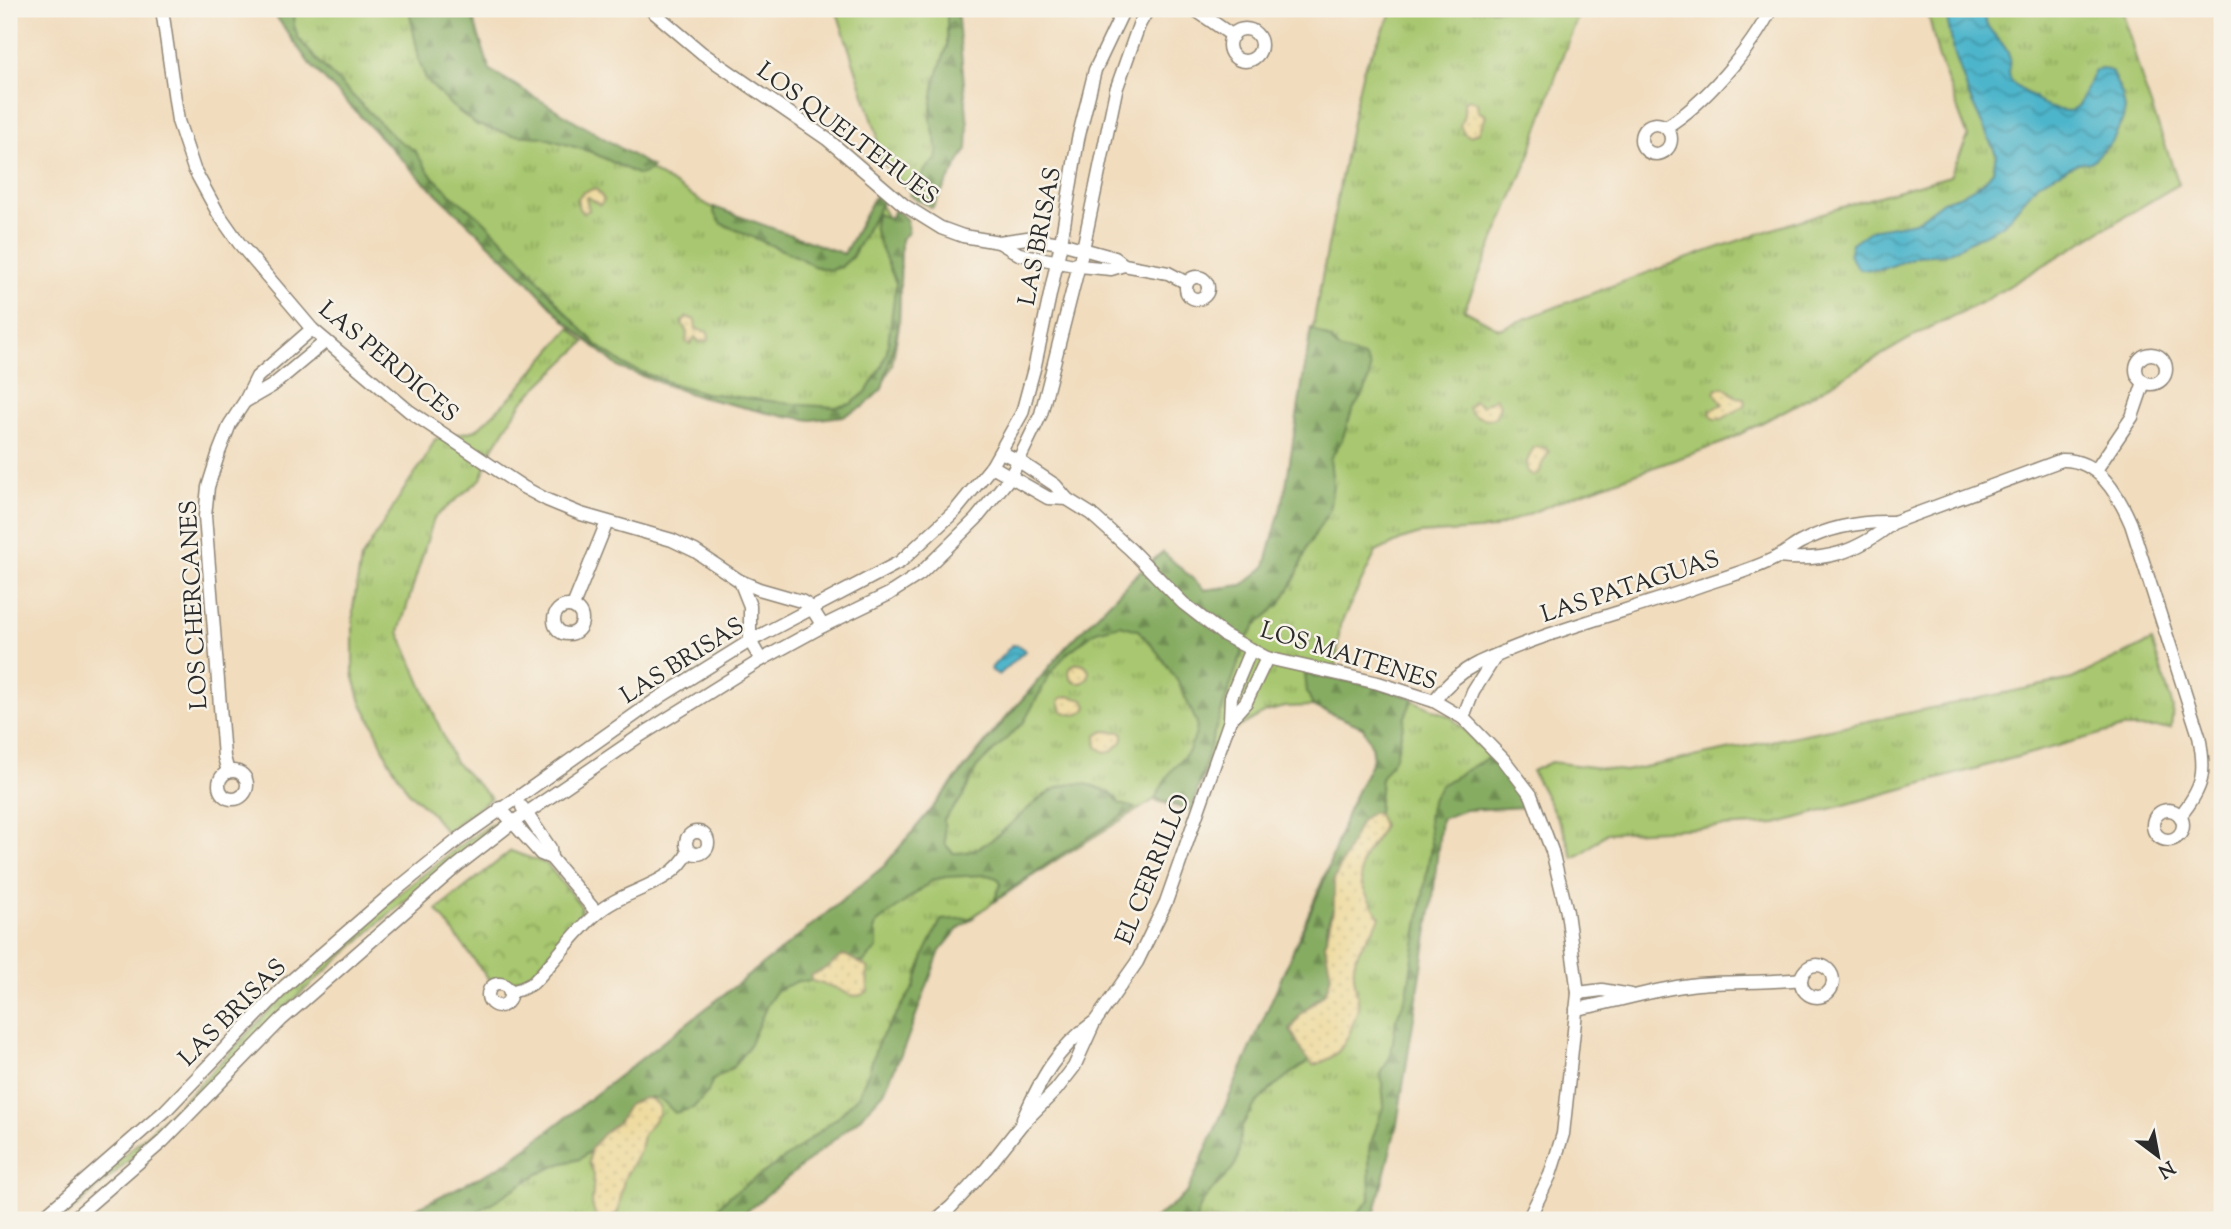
<svg xmlns="http://www.w3.org/2000/svg" width="2231" height="1229" font-family="'Sorts Mill Goudy',serif">
	<style>
		.grass { fill: url(#grass-tufts); stroke: #6a794d; stroke-width: 2 }
		.forest { fill: url(#forest-firs); stroke: #586c46; stroke-width: 2 }
		.sand { fill: url(#sand-dots); stroke: #8c8264; stroke-width: 2 }
		.park { fill: url(#park-crowns); stroke: #6a794d; stroke-width: 2 }
		.water { fill: url(#water-waves); stroke: #3c707b; stroke-width: 2 }
		.lines { fill: none; stroke-linecap: round; stroke-linejoin: round }
		.street-casing { stroke: #8e8474; stroke-width: 15 }
		.street { stroke: #fff; stroke-width: 12 }
		.labels { text-anchor: middle; stroke-width: 5; stroke-linejoin: round; paint-order: stroke }
		.street-label { font-size: 24px; fill: #2b2b2b; stroke: #f7f3e8 }
	</style>
	<defs>
		<pattern id="grass-tufts" width="24" height="20" patternUnits="userSpaceOnUse" patternTransform="scale(1.75)"><rect width="24" height="20" fill="#a8c76f"/><path d="M3 7l-1-3M5 7V3M7 7l1-3M15 17l-1-3M17 17v-4M19 17l1-3" fill="none" stroke="#89a25b"/></pattern>
		<pattern id="forest-firs" width="22" height="20" patternUnits="userSpaceOnUse" patternTransform="scale(1.75)"><rect width="22" height="20" fill="#86ac62"/><path d="M5 1l3.5 6h-7zM16 11l3.5 6h-7z" fill="#6e8c51"/></pattern>
		<pattern id="sand-dots" width="8" height="8" patternUnits="userSpaceOnUse" patternTransform="scale(1.75)"><rect width="8" height="8" fill="#eeda9e"/><path d="M2 2h.1M6 6h.1" fill="none" stroke="#cb8" stroke-width="1.8" stroke-linecap="round"/></pattern>
		<pattern id="park-crowns" width="20" height="18" patternUnits="userSpaceOnUse" patternTransform="scale(1.75)"><rect width="20" height="18" fill="#a8c76f"/><path d="M2 6a3 3 0 1 1 6 0M12 15a3 3 0 1 1 6 0" fill="none" stroke="#89a25b"/></pattern>
		<pattern id="water-waves" width="16" height="10" patternUnits="userSpaceOnUse" patternTransform="scale(1.75)"><rect width="16" height="10" fill="#4db5cb"/><path d="M0 5q4-4 8 0t8 0" fill="none" stroke="#4093a5"/></pattern>
	</defs>
	<rect width="100%" height="100%" fill="#f7f3e8"/>
	<filter id="ink" filterUnits="userSpaceOnUse"><feTurbulence type="fractalNoise" baseFrequency=".0143" numOctaves="2"/><feDisplacementMap in="SourceGraphic" scale="14" xChannelSelector="R" yChannelSelector="G"/><feConvolveMatrix kernelMatrix="1 2 1 2 8 2 1 2 1" color-interpolation-filters="sRGB"/></filter>
	<filter id="wash" filterUnits="userSpaceOnUse"><feTurbulence type="fractalNoise" baseFrequency=".00686" numOctaves="4" result="noise"/><feDisplacementMap in="SourceGraphic" scale="28" xChannelSelector="R" yChannelSelector="G"/><feGaussianBlur stdDeviation="1.57" result="paint"/><feColorMatrix in="noise" values="0 0 0 0 0 0 0 0 0 0 0 0 0 0 0 0 0 1.4 0 .05"/><feComposite in="paint" operator="in"/></filter>
	<g filter="url(#wash)">
		<rect width="100%" height="100%" fill="#f1dcbd"/>
		<g class="grass">
			<polygon points="271,9 469,9 487,71 713,208 844,255 876,197 901,241 899,326 892,365 881,387 862,406 768,413 700,397 622,367 589,342 352,106"/>
			<polygon points="836,9 956,9 932,205 906,188 876,155 877,134"/>
			<path d="M1394,9H1581L1563,55L1526,165L1464,310L1499,329C1647,271 1796,217 1950,176L1968,137L1938,55L1927,9H2122L2142,80L2179,184L1984,301L1923,331L1797,404L1725,442L1570,497L1492,529L1420,534L1401,540L1376,552L1340,625L1335,678L1412,700L1451,717L1502,766L1523,805L1463,810L1441,818L1372,1220H1155L1187,1194L1219,1128L1373,759L1372,745L1363,727L1313,706L1285,707L1266,712L1222,737L1188,810L1154,800L1058,859L957,927L937,954L905,1045L799,1166L735,1220H393L499,1168L524,1150L793,942L885,866L1005,718L1134,577L1161,553L1204,590L1243,585L1265,567L1286,491L1315,314L1355,105L1363,70Z"/>
			<polygon points="570,328 585,342 523,401 493,448 481,479 434,518 399,632 454,761 491,798 446,832 430,812 408,791 388,759 375,728 361,702 353,674 353,608 361,559 410,480 424,461 435,439 476,430 512,396"/>
			<polygon points="2152,641 2173,707 2171,728 2122,728 1776,824 1607,833 1583,853 1573,858 1563,829 1532,771 1551,762 1625,771 2072,679"/>
			<polygon points="499,819 502,823 388,915 291,1002 175,1119 62,1220 50,1220 138,1143 194,1090 266,1014 325,959 384,906 458,847"/>
		</g>
		<g class="forest">
			<polygon points="271,9 295,9 294,25 298,38 316,59 395,138 415,151 431,175 456,199 480,217 520,257 566,313 597,345 626,366 671,383 705,393 803,405 835,407 851,404 866,392 882,366 887,351 896,283 876,236 874,224 877,214 890,218 895,209 907,220 908,233 901,239 899,325 882,389 863,407 843,416 811,420 768,413 697,396 620,368 565,321 523,276 417,175 309,63"/>
			<polygon points="409,9 470,9 490,70 652,167 648,172 639,175 591,152 542,137 513,135 477,125 453,107 427,81 420,64"/>
			<polygon points="947,9 957,9 968,126 967,149 932,208 909,195 926,169 936,160 938,149 931,122 931,109 935,82 947,46"/>
			<polygon points="876,194 883,201 852,257 841,267 829,270 813,266 798,257 722,224 714,213 714,207 844,254"/>
			<path d="M1311,328L1330,339L1339,349L1364,357L1370,367V375L1365,391L1352,411L1342,440L1330,459L1333,485L1329,511L1308,546L1295,579L1280,604L1257,624L1247,638L1214,733L1192,810L1155,798L1171,771L1189,751L1196,733L1197,723L1178,682L1159,654L1138,630L1120,625L1096,631L1065,655L1049,676L1024,722L977,767L962,798L944,819L945,844L953,853C1009,856 1038,762 1099,788C1109,792 1114,795 1120,804L1135,808L1057,857L994,901L1001,884L997,878L987,875L946,877L933,880L876,924L874,931L877,937V948L864,962C839,964 827,962 810,981H798L777,990L767,1005L749,1046L733,1067L712,1081L708,1092L693,1108L675,1113L663,1101L652,1097L637,1101L597,1145L580,1159L560,1164L538,1174L464,1220H392L498,1168L524,1150L790,943L884,866L1065,648L1133,578L1163,552L1205,590L1243,585L1265,567L1285,492Z"/>
			<path d="M1305,674L1366,684L1413,698L1405,717L1396,756L1381,778L1378,814L1372,812L1361,821L1334,880V906L1328,922L1325,945L1331,975L1329,983L1325,992L1301,1014L1290,1030L1309,1061C1285,1078 1254,1097 1243,1125C1238,1137 1241,1152 1236,1163C1225,1184 1202,1190 1196,1220H1153L1187,1193L1324,881L1348,810L1373,759L1371,745L1363,727L1313,706L1307,692Z"/>
			<polygon points="1487,758 1504,773 1525,807 1465,810 1441,819 1433,898 1397,1124 1373,1220 1351,1220 1370,1200 1369,1149 1384,1104 1381,1074 1391,1055 1396,1020 1407,994 1431,846 1428,818 1431,801 1441,785"/>
			<polygon points="973,918 958,929 940,951 905,1045 884,1092 858,1120 736,1220 707,1220 728,1197 792,1153 839,1116 858,1096 868,1074 878,1042 914,987 925,953 941,920"/>
		</g>
		<g class="sand">
			<polygon points="1470,99 1477,103 1478,111 1486,116 1479,132 1470,136 1465,134 1460,126 1464,115 1464,101"/>
			<polygon points="593,189 597,190 604,200 600,205 588,197 586,198 589,210 584,213 579,209 577,199 583,192"/>
			<polygon points="687,317 695,320 696,329 708,332 709,340 700,342 695,337 690,344 686,342 687,333 682,322"/>
			<polygon points="1724,387 1736,397 1744,398 1745,405 1722,419 1714,419 1710,413 1713,408 1723,404 1715,393 1717,389"/>
			<path d="M1495,398L1500,405L1495,418C1485,420 1472,417 1468,408L1474,401L1482,406Z"/>
			<polygon points="1534,447 1545,448 1549,452 1542,464 1539,474 1534,476 1527,471 1527,461"/>
			<circle cx="1079" cy="673" r="10"/>
			<path d="M1068,696L1084,700L1087,707C1081,718 1072,715 1062,711L1059,701L1061,698Z"/>
			<path d="M1104,731L1122,732C1126,743 1118,745 1111,751L1105,752L1097,747L1096,736Z"/>
			<path d="M1372,812L1378,814L1383,825C1380,835 1374,841 1369,849C1351,876 1365,894 1380,917C1373,935 1357,945 1354,965C1352,977 1358,991 1358,1003C1359,1010 1355,1018 1353,1024C1345,1046 1337,1059 1313,1065L1305,1057L1291,1030L1301,1014L1325,993L1329,983L1331,975L1325,945L1334,906V880L1361,821Z"/>
			<path d="M845,955L867,967L868,991C853,1003 844,989 830,986C823,984 818,983 812,981L810,976C816,972 820,972 826,968C834,964 837,957 845,955Z"/>
			<polygon points="644,1098 651,1099 659,1106 659,1114 643,1135 640,1150 624,1179 618,1212 609,1220 597,1220 592,1204 594,1174 589,1163 590,1150 602,1135 619,1121 629,1104"/>
		</g>
		<polygon class="park" points="511,851 547,864 581,906 580,918 532,974 511,982 499,978 489,980 437,910"/>
		<g class="water">
			<path d="M1945,9H1984C1983,31 1998,34 2007,51C2012,59 2007,70 2010,78C2014,88 2023,90 2031,95C2040,99 2031,96 2039,102C2047,108 2061,111 2071,111L2079,105L2094,72L2101,68L2111,71L2122,94L2125,109L2123,119L2112,142L2091,162L2078,163L2038,183L2004,224L1946,254L1917,256L1881,270L1859,269L1849,255L1852,243L1871,230L1915,222L1943,201L1959,196L1984,182L1993,171L1996,154L1970,98L1954,52Z"/>
			<polygon points="1012,645 1020,646 1025,651 999,675 991,670 992,667"/>
		</g>
	</g>
	<g filter="url(#ink)">
		<g class="lines">
			<defs>
				<g id="street">
					<polyline points="162,9 178,121 194,169 218,213 239,243 312,329 409,411 523,487 547,500 581,514 672,540 695,551 740,581 759,589 801,601 811,607 823,626"/>
					<polyline points="650,9 702,53 827,139 904,205 941,228 963,236 999,242 1027,238 1061,243 1115,258 1124,265 1168,273 1187,283"/>
					<polyline points="1194,9 1233,36"/>
					<circle cx="1245" cy="45" r="16"/>
					<circle cx="1656" cy="139" r="15"/>
					<path d="M1666,127C1704,104 1751,49 1771,9"/>
					<polyline points="999,242 1019,254 1079,266 1111,269 1124,265"/>
					<circle cx="1197" cy="288" r="11"/>
					<circle cx="2151" cy="369" r="15"/>
					<polyline points="246,401 272,386 326,341"/>
					<polyline points="1001,452 1019,461 1055,485 1067,499 1091,514 1131,550 1183,603 1224,635 1267,658 1378,683 1434,701 1463,718 1504,760 1531,795 1552,851 1567,912 1578,993 1563,1134 1550,1175 1528,1220"/>
					<polyline points="992,466 1048,498 1067,499"/>
					<polyline points="2096,470 2132,417 2144,382"/>
					<path d="M1778,557C1826,562 1856,553 1894,522L2062,460C2098,459 2118,494 2131,524L2199,736C2206,772 2204,787 2180,816"/>
					<polyline points="740,581 750,606 750,641 761,660"/>
					<circle cx="568" cy="620" r="14"/>
					<polyline points="573,606 607,522"/>
					<path d="M1434,701C1446,685 1460,672 1478,663C1549,630 1626,612 1699,586C1724,577 1757,569 1779,556C1787,552 1793,546 1801,542C1831,526 1861,521 1894,522"/>
					<polyline points="1463,718 1473,692 1495,657"/>
					<polyline points="1230,720 1246,702 1267,658"/>
					<circle cx="233" cy="785" r="14"/>
					<polyline points="228,772 224,757 205,516 208,487 219,452 230,424 245,401 257,377 312,329"/>
					<polyline points="522,807 550,848 551,858"/>
					<polyline points="500,808 541,854 551,858 597,913"/>
					<circle cx="2168" cy="825" r="15"/>
					<circle cx="697" cy="843" r="11"/>
					<circle cx="1817" cy="981" r="16"/>
					<circle cx="499" cy="995" r="11"/>
					<path d="M510,992L521,989L533,983C554,962 574,933 596,914C625,888 670,888 689,851"/>
					<polyline points="1578,993 1602,990 1631,995"/>
					<path d="M1576,1009C1618,1002 1656,988 1698,984C1733,981 1767,983 1801,979"/>
					<path d="M1023,1119C1041,1079 1056,1049 1093,1023"/>
					<polyline points="40,1220 165,1111 285,986 391,894 459,839 660,697 750,641 900,562 956,510 992,466 1022,413 1035,365 1061,243 1078,139 1095,70 1124,9"/>
					<polyline points="72,1220 163,1141 281,1020 458,865 512,823 638,737 761,660 823,626 889,594 920,574 976,519 1011,476 1041,414 1083,249 1116,90 1139,25 1148,9"/>
					<polyline points="936,1220 951,1207 987,1168 1021,1125 1056,1090 1074,1067 1094,1023 1137,962 1166,902 1230,720 1231,697 1251,649"/>
				</g>
			</defs>
			<use href="#street" class="street-casing"/>
			<use href="#street" class="street"/>
		</g>
	</g>
	<g class="labels">
		<g class="street-label">
			<text transform="translate(848 133) rotate(37)" y="8">LOS QUELTEHUES</text>
			<text transform="translate(1039 236) rotate(-79)" y="8">LAS BRISAS</text>
			<text transform="translate(389 361) rotate(40)" y="8">LAS PERDICES</text>
			<text transform="translate(1630 586) rotate(-18)" y="8">LAS PATAGUAS</text>
			<text transform="translate(193 605) rotate(-93)" y="8">LOS CHERCANES</text>
			<text transform="translate(1349 655) rotate(17)" y="8">LOS MAITENES</text>
			<text transform="translate(682 660) rotate(-32)" y="8">LAS BRISAS</text>
			<text transform="translate(1152 869) rotate(-68)" y="8">EL CERRILLO</text>
			<text transform="translate(232 1012) rotate(-45)" y="8">LAS BRISAS</text>
		</g>
	</g>
	<rect width="2231" height="1229" fill="none" stroke="#f7f3e8" stroke-width="35"/>
	<g transform="translate(2158 1156) rotate(148)" stroke="#f7f3e8" stroke-width="5" paint-order="stroke">
	<path d="M0-5L12 26L0 18L-12 26Z" fill="#2b2b2b"/>
	<text y="-10" font-size="19" font-weight="bold" text-anchor="middle" fill="#2b2b2b">N</text>
	</g>
</svg>
